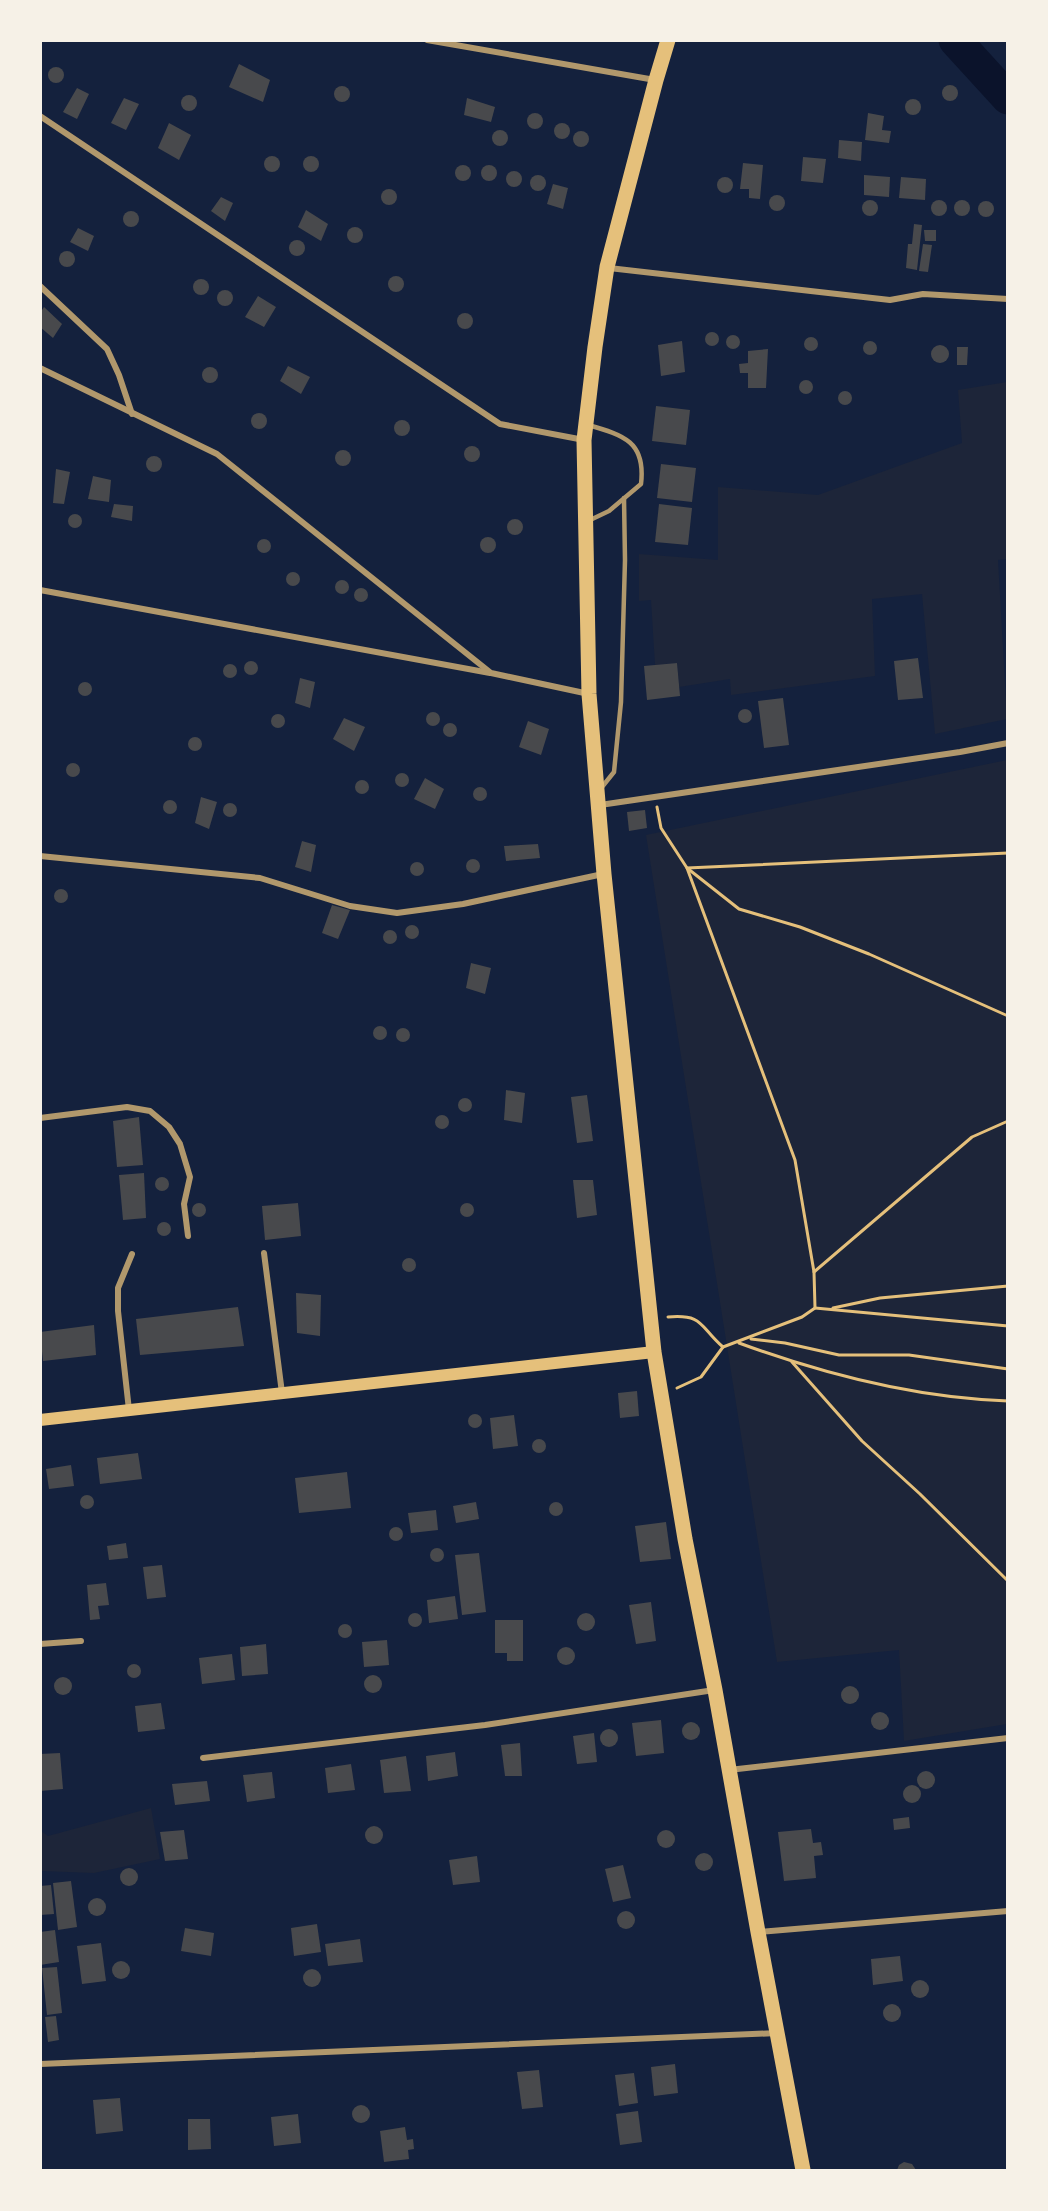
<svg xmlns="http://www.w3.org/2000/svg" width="1048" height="2211" font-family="'Golos Text',sans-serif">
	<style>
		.green { fill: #1d2539 }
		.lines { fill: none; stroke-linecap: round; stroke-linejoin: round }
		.river { stroke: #0b132b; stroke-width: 33 }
		.building { fill: #48494c }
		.path { stroke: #e5c07b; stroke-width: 3 }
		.service { stroke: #b1986c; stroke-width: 4.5 }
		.minor { stroke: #b1986c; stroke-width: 6 }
		.secondary { stroke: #e5c07b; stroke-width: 12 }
		.primary { stroke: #e5c07b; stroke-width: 15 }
	</style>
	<rect width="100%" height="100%" fill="#14213d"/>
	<g class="green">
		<polygon points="1007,382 1007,559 998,560 1007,719 935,734 922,594 872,599 875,676 731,695 730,679 679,687 677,663 655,665 651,600 639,601 639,554 718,560 718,487 818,495 962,443 958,390"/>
		<polygon points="1007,760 1007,1724 904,1741 899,1650 777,1662 646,835"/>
		<polygon points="151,1808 160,1859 94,1873 41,1871 41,1831 48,1836"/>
	</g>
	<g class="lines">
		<polyline class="river" points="955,40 1008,98"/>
	</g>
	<g class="building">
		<polygon points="239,64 270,80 263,102 229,87"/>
		<circle cx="56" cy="75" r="8"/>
		<circle cx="950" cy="93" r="8"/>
		<circle cx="342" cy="94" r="8"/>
		<polygon points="77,88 89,94 77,119 63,112"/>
		<circle cx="189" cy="103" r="8"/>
		<polygon points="124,98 139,104 126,130 111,123"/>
		<polygon points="467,98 495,107 491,122 464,115"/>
		<circle cx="913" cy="107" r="8"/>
		<circle cx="535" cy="121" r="8"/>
		<polygon points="868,113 884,116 882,130 891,131 889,143 865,140"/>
		<circle cx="562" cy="131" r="8"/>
		<polygon points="169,123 191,135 179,160 158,148"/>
		<circle cx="500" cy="138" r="8"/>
		<circle cx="581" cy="139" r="8"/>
		<polygon points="839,140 862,142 861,161 838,158"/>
		<circle cx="272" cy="164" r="8"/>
		<circle cx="311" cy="164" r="8"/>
		<polygon points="803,157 826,159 823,183 801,181"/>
		<polygon points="743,163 763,165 760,199 749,198 749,189 740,189"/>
		<circle cx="489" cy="173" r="8"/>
		<circle cx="463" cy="173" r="8"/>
		<circle cx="514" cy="179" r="8"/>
		<circle cx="538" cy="183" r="8"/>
		<polygon points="864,175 890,177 889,197 864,195"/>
		<circle cx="725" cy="185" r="8"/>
		<polygon points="901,177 926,179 925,200 899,198"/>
		<polygon points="553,184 568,188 563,209 547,204"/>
		<circle cx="389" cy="197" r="8"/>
		<circle cx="777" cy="203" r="8"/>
		<polygon points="221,197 233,203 225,221 211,211"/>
		<circle cx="962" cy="208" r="8"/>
		<circle cx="939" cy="208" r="8"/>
		<circle cx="870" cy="208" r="8"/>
		<circle cx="986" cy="209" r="8"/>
		<polygon points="306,210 328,224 321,241 298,227"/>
		<circle cx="131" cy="219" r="8"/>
		<polygon points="914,224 922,225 917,270 906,268 908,244 912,244"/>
		<circle cx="355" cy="235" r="8"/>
		<polygon points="78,228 94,236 88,251 70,242"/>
		<polygon points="924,230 936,230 936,241 925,241"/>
		<circle cx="297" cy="248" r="8"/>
		<polygon points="923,244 932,245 928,272 919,271"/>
		<circle cx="67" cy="259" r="8"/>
		<circle cx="396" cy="284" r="8"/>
		<circle cx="201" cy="287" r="8"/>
		<circle cx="225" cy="298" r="8"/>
		<polygon points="258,296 276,307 264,327 245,317"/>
		<polygon points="44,307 62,324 53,338 40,327 40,313"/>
		<circle cx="465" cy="321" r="8"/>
		<circle cx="712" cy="339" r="7"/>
		<circle cx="733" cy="342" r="7"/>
		<circle cx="811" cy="344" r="7"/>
		<polygon points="682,341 685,372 661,376 658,345"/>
		<circle cx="870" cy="348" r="7"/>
		<circle cx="940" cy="354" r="9"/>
		<polygon points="957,347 968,347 967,365 957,365"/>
		<polygon points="768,349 766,388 748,388 748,373 740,373 739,364 748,363 748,351"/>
		<polygon points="288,366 310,377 301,394 280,381"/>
		<circle cx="210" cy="375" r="8"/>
		<circle cx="806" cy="387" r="7"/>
		<circle cx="845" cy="398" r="7"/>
		<polygon points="656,406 690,410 686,445 652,441"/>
		<circle cx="259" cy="421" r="8"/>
		<circle cx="402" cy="428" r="8"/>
		<circle cx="472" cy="454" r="8"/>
		<circle cx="343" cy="458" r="8"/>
		<circle cx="154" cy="464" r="8"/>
		<polygon points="661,464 696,468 692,502 657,498"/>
		<polygon points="56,469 70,472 64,504 53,503"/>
		<polygon points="93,476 111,480 109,502 88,499"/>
		<polygon points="114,504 133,506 132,521 111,517"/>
		<polygon points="659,504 692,508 688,545 655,542"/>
		<circle cx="75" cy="521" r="7"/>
		<circle cx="515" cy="527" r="8"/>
		<circle cx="488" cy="545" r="8"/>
		<circle cx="264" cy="546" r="7"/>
		<circle cx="293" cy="579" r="7"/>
		<circle cx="342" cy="587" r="7"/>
		<circle cx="361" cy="595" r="7"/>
		<polygon points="918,658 923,698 898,700 894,661"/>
		<circle cx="251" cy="668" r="7"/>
		<polygon points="677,663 680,696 647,700 644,666"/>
		<circle cx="230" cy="671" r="7"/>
		<polygon points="300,678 315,682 310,708 295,703"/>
		<circle cx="85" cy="689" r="7"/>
		<polygon points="783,698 789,745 764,748 758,701"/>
		<circle cx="745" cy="716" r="7"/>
		<circle cx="433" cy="719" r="7"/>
		<circle cx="278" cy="721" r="7"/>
		<polygon points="344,718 365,727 354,751 333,739"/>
		<polygon points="528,721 549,729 541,755 519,747"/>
		<circle cx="450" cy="730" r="7"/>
		<circle cx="195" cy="744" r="7"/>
		<circle cx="73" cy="770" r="7"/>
		<circle cx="402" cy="780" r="7"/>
		<polygon points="425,778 444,789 435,809 414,799"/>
		<circle cx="362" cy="787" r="7"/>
		<circle cx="480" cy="794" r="7"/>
		<polygon points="201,797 217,802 209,829 195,823"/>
		<circle cx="170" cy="807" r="7"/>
		<circle cx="230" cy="810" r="7"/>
		<polygon points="645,810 647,828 629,831 627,812"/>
		<polygon points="302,841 316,845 311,872 295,867"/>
		<polygon points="538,844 540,858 506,861 504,846"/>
		<circle cx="473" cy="866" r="7"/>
		<circle cx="417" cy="869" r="7"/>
		<circle cx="61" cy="896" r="7"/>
		<polygon points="332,905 350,910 338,939 322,933"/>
		<circle cx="412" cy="932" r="7"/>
		<circle cx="390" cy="937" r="7"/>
		<polygon points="471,963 491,968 485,994 466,988"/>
		<circle cx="380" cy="1033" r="7"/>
		<circle cx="403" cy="1035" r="7"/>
		<polygon points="506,1090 525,1093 522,1123 504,1120"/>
		<polygon points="587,1095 593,1141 577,1143 571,1097"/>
		<circle cx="465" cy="1105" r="7"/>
		<circle cx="442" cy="1122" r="7"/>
		<polygon points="139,1117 143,1165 117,1167 113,1121"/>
		<polygon points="144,1173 146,1218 123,1220 119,1175"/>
		<circle cx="162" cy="1184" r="7"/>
		<polygon points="573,1180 593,1180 597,1215 577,1218"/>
		<polygon points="298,1203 301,1236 265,1240 262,1206"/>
		<circle cx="467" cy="1210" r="7"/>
		<circle cx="199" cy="1210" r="7"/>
		<circle cx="164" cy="1229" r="7"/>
		<circle cx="409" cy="1265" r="7"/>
		<polygon points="296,1293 321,1295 320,1336 297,1333"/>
		<polygon points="238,1307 244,1346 140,1355 136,1319"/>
		<polygon points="94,1325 96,1355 43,1361 40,1332"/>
		<polygon points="637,1391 639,1416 620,1418 618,1393"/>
		<circle cx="475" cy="1421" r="7"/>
		<polygon points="514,1415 518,1446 493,1449 490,1418"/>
		<circle cx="539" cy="1446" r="7"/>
		<polygon points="138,1453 142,1479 100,1484 97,1458"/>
		<polygon points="71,1465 74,1486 49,1489 46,1469"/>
		<polygon points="347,1472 351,1508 299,1513 295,1478"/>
		<circle cx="87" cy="1502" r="7"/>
		<polygon points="476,1502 479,1519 456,1523 453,1506"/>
		<circle cx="556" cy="1509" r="7"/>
		<polygon points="436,1510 438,1530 411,1533 408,1513"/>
		<polygon points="666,1522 671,1559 640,1562 635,1526"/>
		<circle cx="396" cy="1534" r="7"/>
		<polygon points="126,1543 128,1558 109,1560 107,1546"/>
		<circle cx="437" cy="1555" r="7"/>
		<polygon points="479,1553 486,1612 462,1615 455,1555"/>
		<polygon points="162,1565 166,1597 147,1599 143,1567"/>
		<polygon points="106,1583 109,1605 98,1606 100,1619 90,1620 87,1585"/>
		<polygon points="455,1596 458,1619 429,1623 427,1600"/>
		<polygon points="651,1602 656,1641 636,1644 629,1605"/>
		<circle cx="586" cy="1622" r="9"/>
		<circle cx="415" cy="1620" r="7"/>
		<polygon points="495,1620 523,1620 523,1661 507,1661 507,1653 495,1653"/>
		<circle cx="345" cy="1631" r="7"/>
		<polygon points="387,1640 389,1665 364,1667 362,1642"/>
		<polygon points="266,1644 268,1674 242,1676 240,1647"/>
		<circle cx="566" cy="1656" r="9"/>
		<polygon points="232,1654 235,1680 202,1684 199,1658"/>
		<circle cx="134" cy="1671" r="7"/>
		<circle cx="373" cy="1684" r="9"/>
		<circle cx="63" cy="1686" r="9"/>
		<circle cx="850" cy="1695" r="9"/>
		<polygon points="161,1703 165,1729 138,1732 135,1706"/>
		<circle cx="880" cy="1721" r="9"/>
		<polygon points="661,1720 664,1753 636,1756 632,1723"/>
		<circle cx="691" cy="1731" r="9"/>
		<circle cx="609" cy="1738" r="9"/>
		<polygon points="594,1733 597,1762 577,1764 573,1736"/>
		<polygon points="520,1743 522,1776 505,1776 501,1745"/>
		<polygon points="455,1752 458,1776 428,1781 426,1756"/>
		<polygon points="60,1753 63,1789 40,1791 40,1754"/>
		<polygon points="406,1756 411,1791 384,1793 380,1760"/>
		<polygon points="351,1764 355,1790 328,1793 325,1768"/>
		<circle cx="926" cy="1780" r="9"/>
		<polygon points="272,1772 275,1798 247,1802 243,1775"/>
		<polygon points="207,1781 210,1801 175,1805 172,1784"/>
		<circle cx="912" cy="1794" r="9"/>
		<polygon points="909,1817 910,1828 894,1830 893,1819"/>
		<circle cx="374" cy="1835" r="9"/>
		<polygon points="811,1829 813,1843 821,1842 823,1855 814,1856 816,1878 784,1881 778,1832"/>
		<circle cx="666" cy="1839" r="9"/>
		<polygon points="184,1830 188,1859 165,1861 160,1832"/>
		<circle cx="704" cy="1862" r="9"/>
		<polygon points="477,1856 480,1882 453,1885 449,1860"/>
		<polygon points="623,1865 631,1898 613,1902 605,1869"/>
		<circle cx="129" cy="1877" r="9"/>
		<polygon points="71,1881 77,1927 58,1930 53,1883"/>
		<polygon points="51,1885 54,1914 40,1915 40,1886"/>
		<circle cx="97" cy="1907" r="9"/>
		<circle cx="626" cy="1920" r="9"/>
		<polygon points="317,1924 321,1952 294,1956 291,1928"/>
		<polygon points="185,1928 214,1933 211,1956 181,1951"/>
		<polygon points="55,1930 59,1962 40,1965 40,1932"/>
		<polygon points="360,1939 363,1962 328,1966 325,1944"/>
		<polygon points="101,1943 106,1981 82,1984 77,1946"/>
		<polygon points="900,1956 903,1981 873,1985 871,1959"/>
		<circle cx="121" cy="1970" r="9"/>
		<polygon points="57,1967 62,2013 47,2015 42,1968"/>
		<circle cx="312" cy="1978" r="9"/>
		<circle cx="920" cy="1989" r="9"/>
		<circle cx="892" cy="2013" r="9"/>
		<polygon points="56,2016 59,2040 48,2042 45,2017"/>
		<polygon points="675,2064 678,2093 654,2096 651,2067"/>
		<polygon points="539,2070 543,2107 522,2109 517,2072"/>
		<polygon points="634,2073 638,2103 619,2106 615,2075"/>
		<polygon points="120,2098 123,2131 96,2134 93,2100"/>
		<circle cx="361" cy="2114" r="9"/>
		<polygon points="638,2111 642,2142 620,2145 616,2114"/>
		<polygon points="298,2114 301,2143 274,2146 271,2117"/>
		<polygon points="188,2119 210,2119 211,2149 188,2150"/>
		<polygon points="405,2127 407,2140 413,2139 414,2149 408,2150 409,2159 384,2162 380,2131"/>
		<polygon points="904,2162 912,2164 916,2170 897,2170 899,2165"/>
	</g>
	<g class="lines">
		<g class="path">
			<polyline points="657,807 661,828 687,868 739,909 800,927 869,954 1008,1016"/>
			<polyline points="814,1272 795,1160 687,868 1008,853"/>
			<polyline points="815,1308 1008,1326"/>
			<polyline points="833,1308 880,1298 1008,1286"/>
			<path d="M668,1317C704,1314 699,1326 723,1347L802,1317L815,1308L814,1272L972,1137L1008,1121"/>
			<polyline points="751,1339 785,1343 839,1355 909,1355 1008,1369"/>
			<path d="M739,1343C826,1375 915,1398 1008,1401"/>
			<polyline points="792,1362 862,1441 920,1494 1008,1581"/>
			<polyline points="677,1388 701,1377 723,1347"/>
		</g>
		<g class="service">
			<path d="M588,521L609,511L641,484C646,442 624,435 588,425"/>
			<polyline points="602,787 614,772 621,702 625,560 624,498"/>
		</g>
		<g class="minor">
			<polyline points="427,40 655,80"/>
			<polyline points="40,116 500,424 584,440"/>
			<polyline points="609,268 890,300 923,294 1008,299"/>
			<polyline points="40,286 107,349 119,375 132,414"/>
			<polyline points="40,368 217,454 491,673 589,694"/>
			<polyline points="40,590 490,673"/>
			<polyline points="600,805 960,752 1008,743"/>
			<polyline points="40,856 260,878 350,906 397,913 463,904 603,874"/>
			<polyline points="40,1118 127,1107 150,1111 169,1127 180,1144 190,1177 184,1204 188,1236"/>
			<polyline points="264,1253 282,1393"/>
			<polyline points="129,1410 118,1311 118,1288 132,1254"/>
			<polyline points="40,1644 81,1641"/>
			<polyline points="203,1758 485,1725 714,1690"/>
			<polyline points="729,1770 1008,1738"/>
			<polyline points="758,1932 1008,1911"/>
			<polyline points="40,2064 777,2033"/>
		</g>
		<polyline class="secondary" points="40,1420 654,1352"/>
		<polyline class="primary" points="668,40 656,80 607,267 595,347 584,440 589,694 604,874 654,1352 685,1539 715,1690 758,1932 803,2170"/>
	</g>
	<rect width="1048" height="2211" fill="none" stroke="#f6f1e7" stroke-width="84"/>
</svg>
